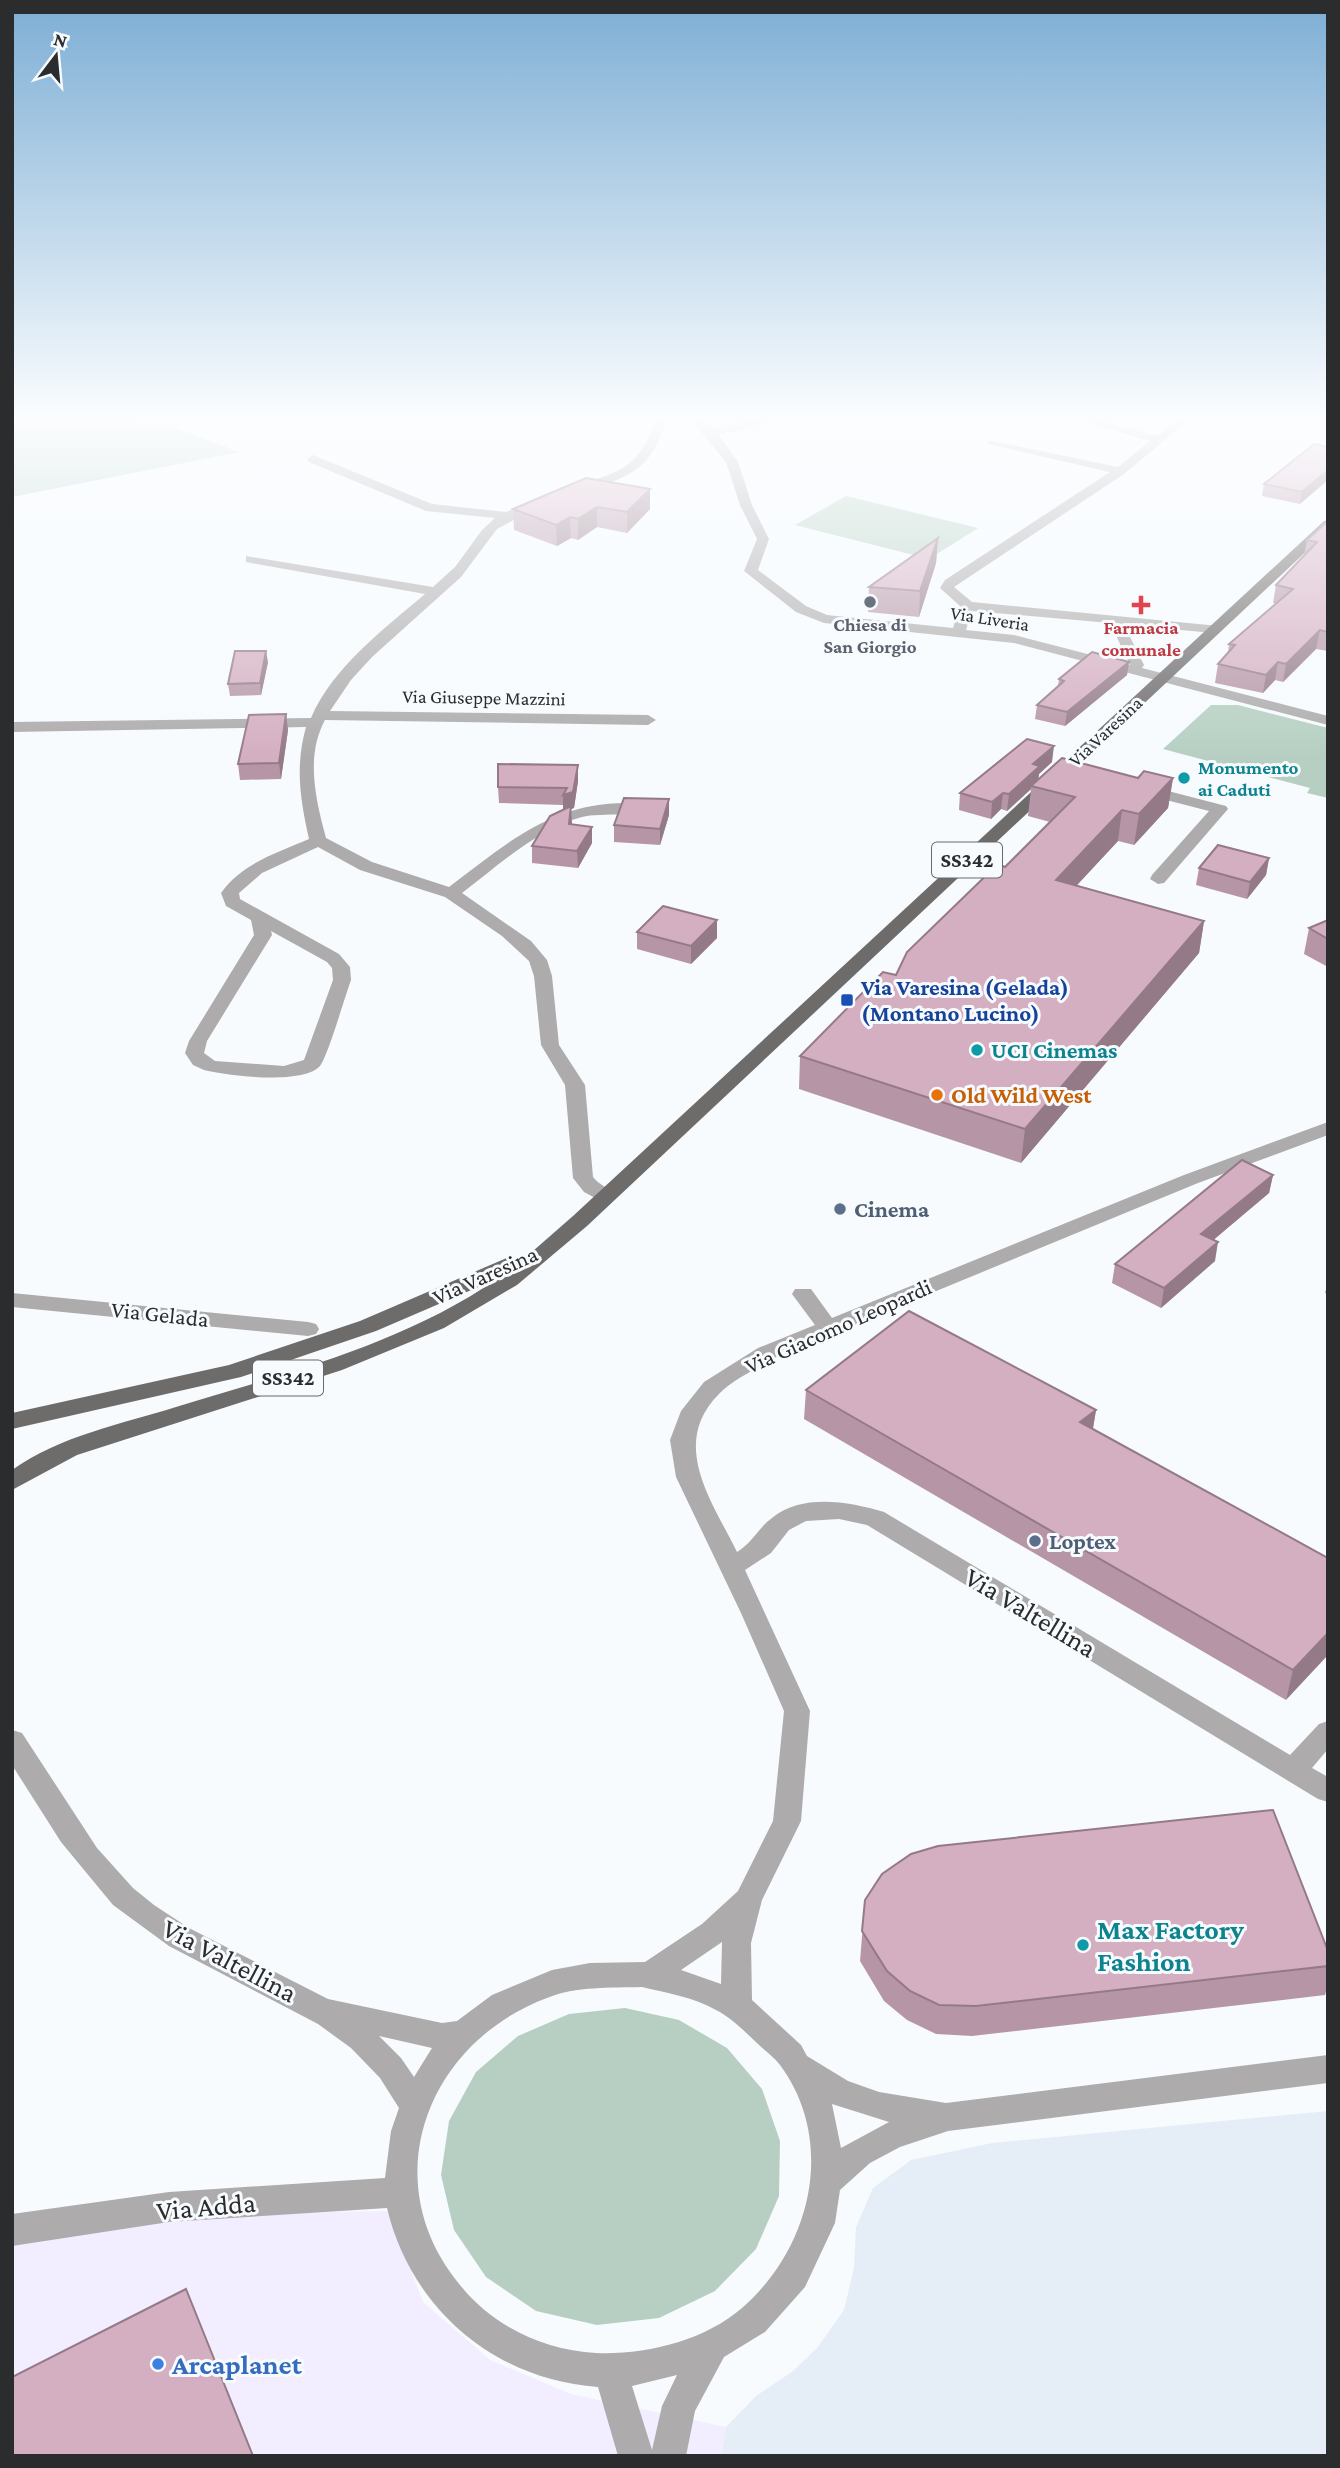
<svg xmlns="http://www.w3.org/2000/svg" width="1340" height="2468" font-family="'Crimson Pro',serif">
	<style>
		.built { fill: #e5eef7 }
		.industrial { fill: #f2edff }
		.green { fill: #b6cfc2 }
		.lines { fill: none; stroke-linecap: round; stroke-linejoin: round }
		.minor { fill: #adabac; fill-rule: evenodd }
		.major { fill: #6e6b6b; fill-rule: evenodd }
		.wall { fill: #b696a6 }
		.shaded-wall { fill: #947a87 }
		.building { fill: #d4aec1; stroke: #947a87; stroke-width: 2 }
		.worship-dot { fill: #6b7280; stroke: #f7fbfe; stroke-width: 2.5 }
		.health-dot { fill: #e0444e; stroke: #f7fbfe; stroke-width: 2.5 }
		.culture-dot { fill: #0f9aa8; stroke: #f7fbfe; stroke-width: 2.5 }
		.transit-dot { fill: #1a4fb4; stroke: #f7fbfe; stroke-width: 2.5 }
		.food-dot { fill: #e8710a; stroke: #f7fbfe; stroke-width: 2.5 }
		.service-dot { fill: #5c6f8a; stroke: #f7fbfe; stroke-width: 2.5 }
		.shop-dot { fill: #3f7fe0; stroke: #f7fbfe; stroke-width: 2.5 }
		.labels { text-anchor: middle; stroke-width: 6; stroke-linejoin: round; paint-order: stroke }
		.far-street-label { font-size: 19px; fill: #2b2c2d; stroke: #f7fbfe }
		.far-worship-label { font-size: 19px; font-weight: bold; fill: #5b616d; stroke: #f7fbfe }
		.far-health-label { font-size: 19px; font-weight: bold; fill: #be3a42; stroke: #f7fbfe }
		.far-culture-label { font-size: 19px; font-weight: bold; fill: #0d838f; stroke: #f7fbfe; text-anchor: start }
		.shield { fill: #f7fbfe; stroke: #686a6c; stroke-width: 2 }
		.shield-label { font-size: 21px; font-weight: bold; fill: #2b2c2d }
		.transit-label { font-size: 23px; font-weight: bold; fill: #164399; stroke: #f7fbfe; text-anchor: start }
		.culture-label { font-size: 23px; font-weight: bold; fill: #0d838f; stroke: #f7fbfe; text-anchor: start }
		.food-label { font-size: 23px; font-weight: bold; fill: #c56008; stroke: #f7fbfe; text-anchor: start }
		.service-label { font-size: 23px; font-weight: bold; fill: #4e5e75; stroke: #f7fbfe; text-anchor: start }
		.street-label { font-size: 23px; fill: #2b2c2d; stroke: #f7fbfe }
		.near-street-label { font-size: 28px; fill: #2b2c2d; stroke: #f7fbfe }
		.near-culture-label { font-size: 28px; font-weight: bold; fill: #0d838f; stroke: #f7fbfe; text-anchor: start }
		.near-shop-label { font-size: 28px; font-weight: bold; fill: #366cbe; stroke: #f7fbfe; text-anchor: start }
	</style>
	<rect width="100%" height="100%" fill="#f7fbfe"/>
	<polygon class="built" points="1328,2111 1328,2456 721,2456 726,2427 756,2396 793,2371 817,2348 844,2310 854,2268 856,2227 873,2188 911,2160 992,2143"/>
	<polygon class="industrial" points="388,2211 423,2302 490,2360 571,2394 726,2427 721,2456 12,2456 12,2240 173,2215"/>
	<g class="green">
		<polygon points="12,415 79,415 170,426 239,452 12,497"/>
		<polygon points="846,496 978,528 929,559 795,525"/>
		<polygon points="1211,705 1238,705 1328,728 1328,798 1307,793 1310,788 1163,749"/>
		<polygon points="625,2008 679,2020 727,2048 762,2089 780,2141 779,2196 756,2249 715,2291 659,2318 597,2325 536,2311 486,2277 454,2230 441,2175 449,2121 476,2072 518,2036 569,2014"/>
	</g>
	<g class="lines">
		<g class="minor">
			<path d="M657,415H668C656,456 643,472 603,485C594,489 585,493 576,492V486C625,470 640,467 657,415Z"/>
			<path d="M687,415H699L713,428C737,425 761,413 785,415L742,430L718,434L738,462L752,505L769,539L758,570L806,606L827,615L953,628L960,606L940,588L945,580L1110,472L988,444V440L1118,467L1150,441L1068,417L1067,415H1083L1157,436L1183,415H1195L1124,474L954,587L972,602L1219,626V632L1214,633L1124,625L1144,665L1142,668L1328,716V725L1014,643L824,623L796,612L744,571L757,539L740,505L726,462ZM972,611L1110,623L1130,665L1014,635L966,630Z"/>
			<path d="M313,455L432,504L506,512L539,499L545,503L497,529L461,577L372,657L351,680L330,711L648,715L656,720L648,725L325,720C305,757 316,800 326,838L372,862L449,887C506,844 551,803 626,803C637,803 650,801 657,808C647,818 600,812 582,817C537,829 499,865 462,893L531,941L547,960L552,976L559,1045L585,1085L593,1177C600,1186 610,1188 616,1196L613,1200H599L584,1192L573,1178L565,1085L541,1045L534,976L529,961L502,936L445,897L360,870L318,847L262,873L239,893L240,899L339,954L350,967L351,980C345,996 328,1056 320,1066C303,1085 228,1076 204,1070L193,1065L185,1053L189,1041L254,935L251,920L226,906L221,893C242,863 277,853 309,839C300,799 295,766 306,727L12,732V722L311,718C332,668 385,628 425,594L251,563L246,562V556L433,587L455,567L482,530L495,518L426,511L309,462L307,459ZM271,931L327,962L332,968L333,980L304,1060L284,1066L215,1061L204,1053L207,1041L272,935Z"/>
			<polygon points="1145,785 1226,806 1228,809 1164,883 1158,884 1150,879 1152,875 1209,811 1139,793 1137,790 1139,787"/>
			<path d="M1328,1122V1135L1198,1183L774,1358C757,1369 733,1379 719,1394C669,1444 712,1501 737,1552C753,1542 758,1528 772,1518C803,1493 849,1502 884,1512L1290,1755L1319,1724L1328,1721V1749L1312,1768L1328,1777V1802L1318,1799L867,1525L839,1519L806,1521L789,1530L771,1553L745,1570L810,1711L801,1821L762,1900L751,1943L752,2000L801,2045L807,2056L848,2081L879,2092L946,2103L1328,2055V2083L948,2131L900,2147L870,2163L840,2190L835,2223L805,2287L765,2332L724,2357L695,2411L686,2456H618L598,2387C495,2380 411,2309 387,2208L169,2222L12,2246V2214L169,2192L385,2178L391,2131L399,2108L380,2078L351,2048L318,2024L169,1946L113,1905L61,1842L12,1765V1730L22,1733L97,1848L133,1888L154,1905L189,1928L328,1999L442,2023L457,2021L492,1995L552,1970L590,1963L645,1962L702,1924L738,1891L773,1821L784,1711L741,1613L676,1477L670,1440L681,1411L704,1382L758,1348L815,1325L792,1294L795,1289H811L832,1318L1184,1175ZM722,1942L721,1984L681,1970ZM642,1987C667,1993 693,1997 716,2010C732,2018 745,2032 758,2044C765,2051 774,2057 780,2065C837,2142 811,2248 742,2308C704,2341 645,2355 596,2353C543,2350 493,2326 460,2285C374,2182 426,2043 547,1998C576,1986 611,1988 642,1987ZM379,2036L432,2048L414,2077L401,2058ZM832,2104L889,2122L841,2148ZM677,2375L662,2406L652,2450L632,2386Z"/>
			<polygon points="12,1293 308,1322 316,1324 319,1329 316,1334 308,1336 12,1307"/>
		</g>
		<path class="major" d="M1328,520V531L587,1226L517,1285L444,1328L342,1370L77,1455L12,1490V1470C60,1436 121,1424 176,1407C284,1374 403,1344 497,1279L376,1331L241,1377L12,1429V1413L229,1365L360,1321L509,1257L525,1258L573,1216L1324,521Z"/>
	</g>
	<g class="wall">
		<polygon points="1328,447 1300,504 1262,496 1264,484"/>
		<polygon points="586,478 650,509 627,533 597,527 578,540 571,538 557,546 514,530 513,509"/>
		<polygon points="1328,521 1328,651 1316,649 1283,682 1275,680 1263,693 1215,683 1218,664 1228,653 1229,644 1276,604 1273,603 1276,585 1304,556 1307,540"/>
		<polygon points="938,538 936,563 919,617 868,612 869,587"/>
		<polygon points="268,662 261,695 230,696 228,684"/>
		<polygon points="1129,662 1127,675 1065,726 1035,719 1037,705 1058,686 1059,679"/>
		<polygon points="286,714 288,730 281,779 240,780 238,764"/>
		<polygon points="1052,762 1039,774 1038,779 1173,778 1168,808 1134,845 1118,841 1076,886 1204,921 1199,953 1021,1163 799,1089 800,1056 896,975 1050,822 1028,816 1031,789 1007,811 1001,809 991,819 959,810 960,793"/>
		<polygon points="578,765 578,781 574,808 571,809 571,824 592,827 592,843 578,868 532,863 532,846 563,810 563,805 499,803 498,787"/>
		<polygon points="669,815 660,845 614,842 614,825"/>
		<polygon points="1269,858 1266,875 1247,899 1196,885 1199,868"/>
		<polygon points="717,920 717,938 691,964 637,949 637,932"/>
		<polygon points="1328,920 1328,967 1304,954 1309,928"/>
		<polygon points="1273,1175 1269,1193 1213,1240 1215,1261 1161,1308 1112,1283 1115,1264"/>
		<polygon points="1328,1282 1328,1294 1325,1293"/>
		<polygon points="806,1390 1096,1410 1093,1429 1328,1558 1286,1700 804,1419"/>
		<polygon points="865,1900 1328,1951 1328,1985 1325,1995 972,2036 936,2034 907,2020 884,2001 860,1961"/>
	</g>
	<g class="shaded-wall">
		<polygon points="1328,470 1328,480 1300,504 1302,492"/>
		<polygon points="650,489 650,509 627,533 627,512"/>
		<polygon points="597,507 597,527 578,540 578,519"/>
		<polygon points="570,517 571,538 557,546 556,525"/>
		<polygon points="938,538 936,563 919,617 920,591"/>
		<polygon points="1320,630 1316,649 1283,682 1286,664"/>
		<polygon points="266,651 268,662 261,695 260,683"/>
		<polygon points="1129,662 1127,675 1065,726 1067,712"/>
		<polygon points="1278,662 1275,680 1263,693 1266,675"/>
		<polygon points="286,714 288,730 281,779 279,763"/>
		<polygon points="1054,746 1052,762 1039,774 1038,782 1031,786 1031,789 1007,811 1009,794 1033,764"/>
		<polygon points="578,765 578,781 574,808 571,809 572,823 569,841 563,812 563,795 573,792"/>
		<polygon points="1173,778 1168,808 1134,845 1139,814"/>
		<polygon points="1003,793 1001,809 991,819 992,802"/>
		<polygon points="669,799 669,815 660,845 660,829"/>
		<polygon points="1122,810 1118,841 1052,912 1056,880"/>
		<polygon points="592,827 592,843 578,868 577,851"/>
		<polygon points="1269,858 1266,875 1247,899 1250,882"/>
		<polygon points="717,920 717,938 691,964 691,946"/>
		<polygon points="1204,921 1199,953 1021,1163 1025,1129"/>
		<polygon points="1273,1175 1269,1193 1198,1253 1201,1234"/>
		<polygon points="1218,1242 1215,1261 1161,1308 1164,1288"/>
		<polygon points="1096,1410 1091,1439 1080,1422"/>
		<polygon points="1328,1633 1328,1655 1286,1700 1293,1670"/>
	</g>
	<g class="building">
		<polygon points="1314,444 1328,447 1328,470 1302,492 1264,484"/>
		<polygon points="586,478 650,489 627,512 597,507 578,519 570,517 556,525 513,509"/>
		<polygon points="1328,521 1328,632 1320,630 1286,664 1278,662 1266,675 1218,664 1235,645 1229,644 1293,589 1276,585 1317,542 1307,540"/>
		<polygon points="938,538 920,591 869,587"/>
		<polygon points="235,651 266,651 260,683 228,684"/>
		<polygon points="1092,652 1129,662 1067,712 1037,705 1064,681 1059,679"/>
		<polygon points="286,714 279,763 238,764 249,715"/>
		<polygon points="1027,739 1054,746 1033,764 1040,766 1009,794 1003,793 992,802 960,793"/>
		<polygon points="1062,758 1138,778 1144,771 1173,778 1139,814 1122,810 1056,880 1204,921 1025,1129 800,1056 883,972 896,975 907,952 998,864 1005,867 1075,797 1031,786"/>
		<polygon points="498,764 578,765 573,792 563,795 567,788 498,787"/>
		<polygon points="624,798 669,799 660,829 614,825"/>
		<polygon points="571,806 569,824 592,827 577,851 532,846 550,816"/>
		<polygon points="1218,845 1269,858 1250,882 1199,868"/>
		<polygon points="663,906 717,920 691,946 637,932"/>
		<polygon points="1328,920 1328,939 1309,928"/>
		<polygon points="1242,1160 1273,1175 1201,1234 1218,1242 1164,1288 1115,1264"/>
		<polygon points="909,1311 1096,1410 1080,1422 1328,1558 1328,1633 1293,1670 806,1390"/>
		<polygon points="1273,1810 1328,1951 1328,1966 976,2006 939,2005 910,1991 887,1971 862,1931 865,1900 882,1874 911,1854 938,1846"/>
		<polygon points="186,2289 253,2456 12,2456 12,2377"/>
	</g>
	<linearGradient id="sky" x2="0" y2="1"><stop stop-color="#7daed5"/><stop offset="0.55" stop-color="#fbfdff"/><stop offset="1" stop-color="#fbfdff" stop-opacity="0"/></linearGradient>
	<rect width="1340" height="760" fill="url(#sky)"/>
	<circle class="worship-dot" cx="870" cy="602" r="7"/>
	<path class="health-dot" d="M1137.5 594.5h7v7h7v7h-7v7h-7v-7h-7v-7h7z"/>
	<g class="culture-dot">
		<circle cx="1184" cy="778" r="7"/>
		<circle cx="977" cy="1050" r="7"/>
		<circle cx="1083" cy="1945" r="7"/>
	</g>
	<rect class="transit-dot" x="840" y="993" width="14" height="14" rx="3.5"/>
	<circle class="food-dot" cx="937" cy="1095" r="7"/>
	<g class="service-dot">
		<circle cx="840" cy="1209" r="7"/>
		<circle cx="1035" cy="1541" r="7"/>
	</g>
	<circle class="shop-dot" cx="158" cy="2364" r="7"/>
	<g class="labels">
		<g class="far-street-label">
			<text transform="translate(990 618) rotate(9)" y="7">Via Liveria</text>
			<text transform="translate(484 697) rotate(1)" y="7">Via Giuseppe Mazzini</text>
			<text transform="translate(1105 731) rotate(-43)" y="7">Via Varesina</text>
		</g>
		<g class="far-worship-label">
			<text x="870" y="631">Chiesa di<tspan x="870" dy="22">San Giorgio</tspan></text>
		</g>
		<g class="far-health-label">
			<text x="1141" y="634">Farmacia<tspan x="1141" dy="22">comunale</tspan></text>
		</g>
		<g class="far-culture-label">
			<text x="1198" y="774">Monumento<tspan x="1198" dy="22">ai Caduti</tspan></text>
		</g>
		<g class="shield">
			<rect x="932" y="842.5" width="70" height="35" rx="5"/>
			<rect x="253" y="1360.5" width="70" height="35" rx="5"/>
		</g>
		<g class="shield-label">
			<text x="967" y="867">SS342</text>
			<text x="288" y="1385">SS342</text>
		</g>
		<g class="transit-label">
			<text x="861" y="995">Via Varesina (Gelada)<tspan x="861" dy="26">(Montano Lucino)</tspan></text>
		</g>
		<g class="culture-label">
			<text x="991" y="1058">UCI Cinemas</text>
		</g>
		<g class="food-label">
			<text x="951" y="1103">Old Wild West</text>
		</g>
		<g class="service-label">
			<text x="854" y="1217">Cinema</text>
			<text x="1049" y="1549">Loptex</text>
		</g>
		<g class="street-label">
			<text transform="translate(485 1275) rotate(-24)" y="8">Via Varesina</text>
			<text transform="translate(160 1314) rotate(6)" y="8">Via Gelada</text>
			<text transform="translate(838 1326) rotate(-24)" y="8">Via Giacomo Leopardi</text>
		</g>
		<g class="near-street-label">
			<text transform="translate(1031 1612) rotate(31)" y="10">Via Valtellina</text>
			<text transform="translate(230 1960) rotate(28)" y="10">Via Valtellina</text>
			<text transform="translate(206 2206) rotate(-5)" y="10">Via Adda</text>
		</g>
		<g class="near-culture-label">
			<text x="1097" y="1939">Max Factory<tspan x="1097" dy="32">Fashion</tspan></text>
		</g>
		<g class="near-shop-label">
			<text x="172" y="2374">Arcaplanet</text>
		</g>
	</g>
	<rect width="1340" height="2468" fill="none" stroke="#2b2c2d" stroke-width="28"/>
	<g transform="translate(56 56) rotate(16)" stroke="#f7fbfe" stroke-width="5" paint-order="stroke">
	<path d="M0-5L12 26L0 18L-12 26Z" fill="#2b2c2d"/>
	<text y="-10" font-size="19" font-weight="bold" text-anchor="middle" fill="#2b2c2d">N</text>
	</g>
</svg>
